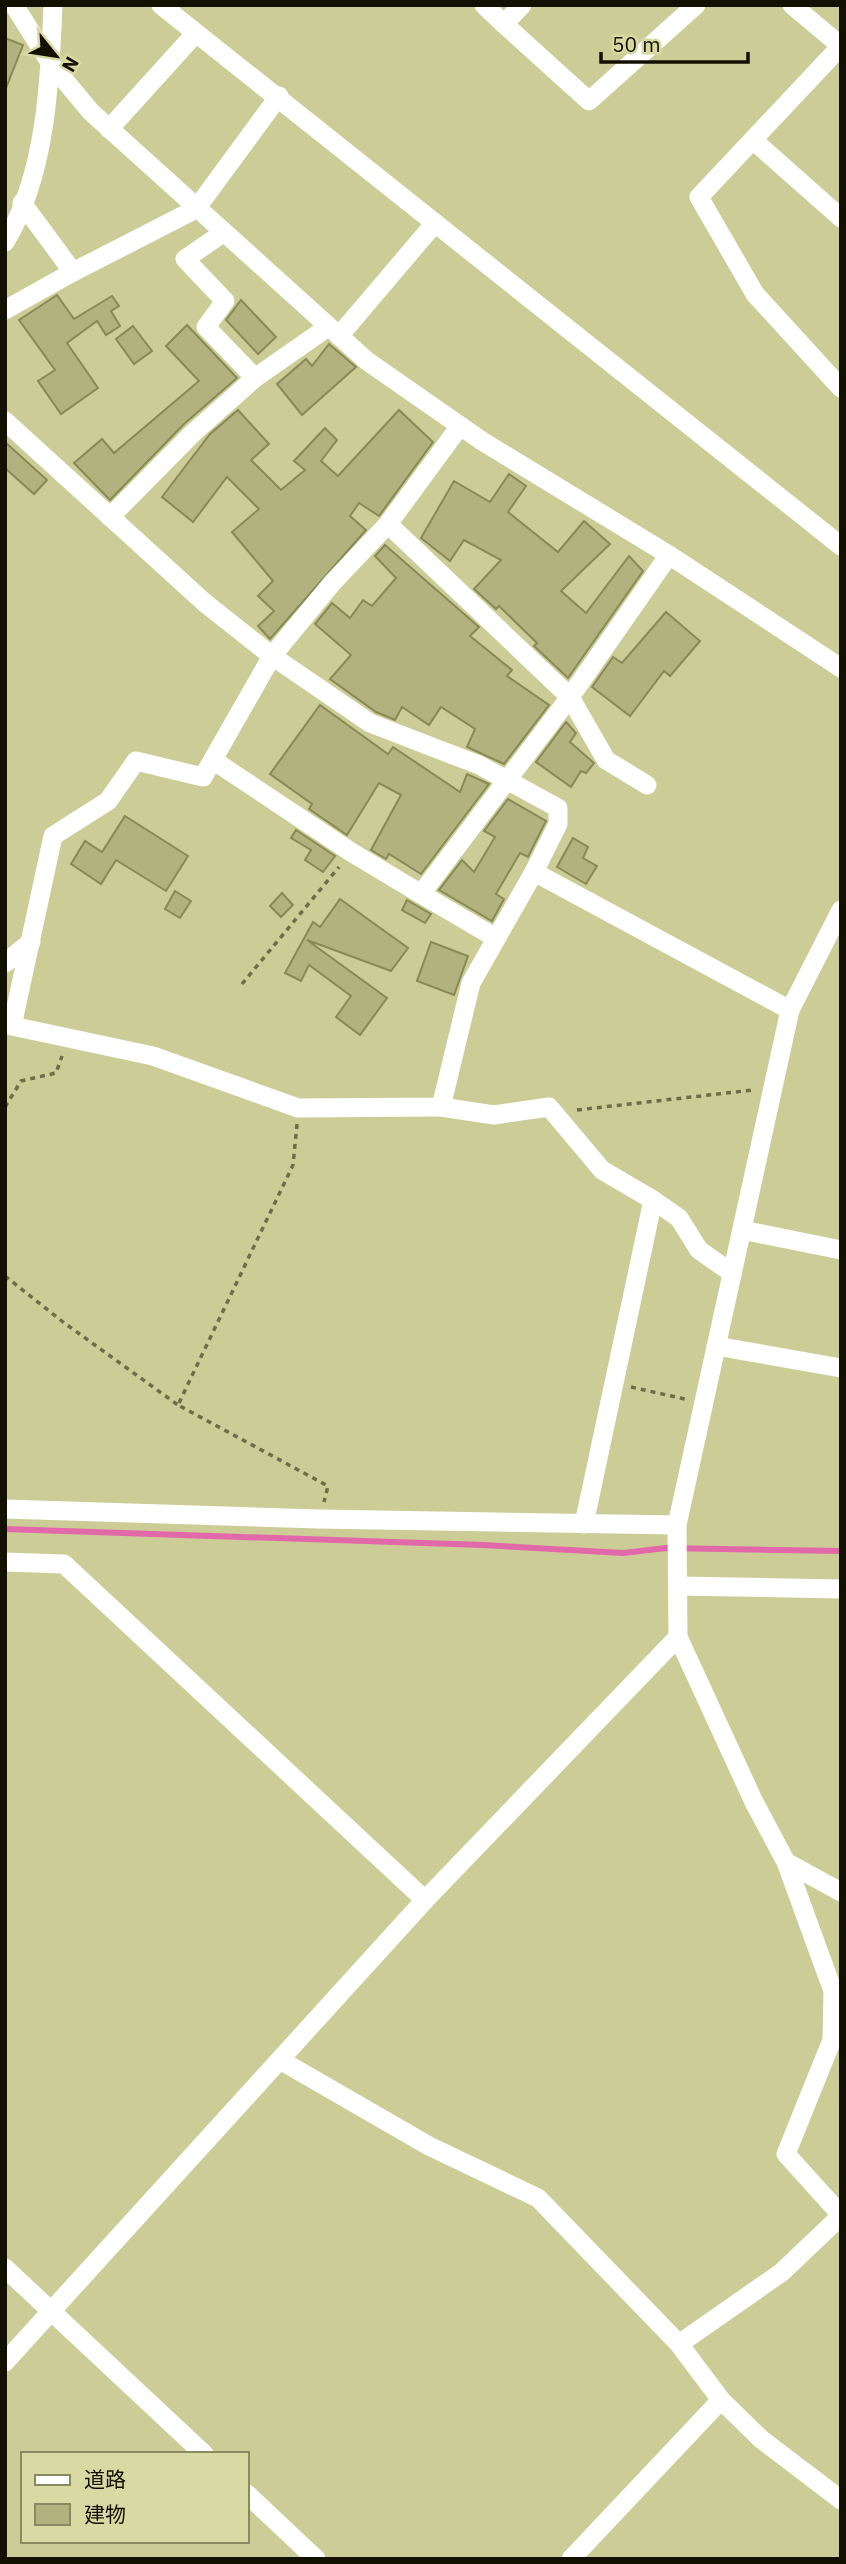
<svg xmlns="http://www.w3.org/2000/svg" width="846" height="2564" font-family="'IBM Plex Sans','Noto Sans JP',sans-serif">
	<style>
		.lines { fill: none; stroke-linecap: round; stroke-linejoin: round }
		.stream { stroke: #e169aa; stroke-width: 6 }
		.building { fill: #b1b27d; stroke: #888955; stroke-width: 2 }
		.path { stroke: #6d6d4a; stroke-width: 3.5; stroke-dasharray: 5 5; stroke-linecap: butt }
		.minor { stroke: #fff; stroke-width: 19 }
	</style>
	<rect width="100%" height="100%" fill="#cccd96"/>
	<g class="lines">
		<polyline class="stream" points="5,1529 483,1545 623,1553 666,1548 841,1551"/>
	</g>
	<g class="building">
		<polygon points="5,38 23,45 6,88 5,88"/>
		<polygon points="57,295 74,319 112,296 119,306 111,311 120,326 106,335 97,321 67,343 98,388 61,414 38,381 55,370 19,320"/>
		<polygon points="241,300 276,337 258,354 226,320"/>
		<polygon points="187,325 237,378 184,424 110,500 74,463 102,439 114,453 199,381 166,346"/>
		<polygon points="133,326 152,351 134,364 116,339"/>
		<polygon points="329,344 356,367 302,415 277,384 306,359 312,366"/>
		<polygon points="238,410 269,444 251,460 281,490 305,470 294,461 325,428 337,440 321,461 338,476 399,410 433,442 379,516 359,503 350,516 366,530 270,639 258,626 274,611 258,596 273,581 232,532 259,509 227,477 193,522 162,497 210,434"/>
		<polygon points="5,442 47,480 34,494 5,468"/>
		<polygon points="509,474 526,486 508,512 558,552 584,521 610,544 561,591 586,613 629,556 643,571 568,678 534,646 537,643 499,606 496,609 474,589 501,560 464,540 450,561 421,538 454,481 490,502"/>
		<polygon points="385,545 479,627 470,636 512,670 507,676 549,705 504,764 467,747 475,729 441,707 429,725 402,707 395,720 376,712 330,679 351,655 315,624 332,603 350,618 363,600 372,606 396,578 375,556"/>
		<polygon points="666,612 700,641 670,676 664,671 630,716 592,687 613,657 622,663"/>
		<polygon points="320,705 388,754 393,747 460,792 467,774 489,784 421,874 389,854 386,859 371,850 401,795 379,783 347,835 309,809 312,804 270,774"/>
		<polygon points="566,722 576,733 570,742 594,763 586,773 581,771 571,787 536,762"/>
		<polygon points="508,799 546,821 528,857 520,853 496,894 504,899 492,921 439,890 462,860 474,872 495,837 484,831"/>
		<polygon points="125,816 188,856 166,891 116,860 101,884 71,864 85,841 102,852"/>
		<polygon points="296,830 335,856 323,872 305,860 311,850 291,838"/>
		<polygon points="573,838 588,847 583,858 597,866 586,884 557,867"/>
		<polygon points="175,891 191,901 180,918 165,909"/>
		<polygon points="282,893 293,905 281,917 270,906"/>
		<polygon points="340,899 408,948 391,971 307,940 387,998 360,1035 336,1017 351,996 309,965 301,981 285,973 313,922 320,927"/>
		<polygon points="407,900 431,914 425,923 402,910"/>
		<polygon points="431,942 468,956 454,995 417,981"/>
	</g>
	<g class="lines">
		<g class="path">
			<polyline points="242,984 339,867"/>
			<polyline points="5,1107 21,1081 56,1073 62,1056"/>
			<polyline points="577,1110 753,1090"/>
			<polyline points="297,1124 293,1165 178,1405 328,1486 324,1502"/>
			<polyline points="5,1276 63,1322 178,1405"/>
			<polyline points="631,1387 685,1399"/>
		</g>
		<g class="minor">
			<polyline points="14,5 51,64 91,112 367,361 482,441 669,555 841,668"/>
			<polyline points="161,5 841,546"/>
			<polyline points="484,5 504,24"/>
			<polyline points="522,5 504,24 589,101 696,5"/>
			<polyline points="792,5 841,46 699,197 755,294 841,388"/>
			<polyline points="109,129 195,34"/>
			<polyline points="753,140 841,218"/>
			<polyline points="22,203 73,272 196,209 279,96"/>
			<polyline points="223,233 185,259 225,301 206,327 255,378 328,327"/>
			<path d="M5,242C46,176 50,81 53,5"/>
			<polyline points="5,310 73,272"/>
			<polyline points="339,336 435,223"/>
			<polyline points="5,421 205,603 272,656 370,723 479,765 558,808 558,824 534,872 790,1010"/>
			<polyline points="460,426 388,524 570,697 606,760 647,785"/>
			<polyline points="110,517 193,433 255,378"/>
			<polyline points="388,524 333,582 272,656 203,777 136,761 108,801 53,836 12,1026 153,1056 298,1108 441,1107 471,983 534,872"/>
			<polyline points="213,760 351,852 421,894"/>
			<polyline points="841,910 790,1010 677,1525 678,1637 754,1802 786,1862 833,1991 832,2040 786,2154 841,2215"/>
			<polyline points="496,938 421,894 570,697 669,555"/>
			<polyline points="5,963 31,942"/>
			<polyline points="441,1107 494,1115 549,1107 602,1170 653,1200 584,1524"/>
			<polyline points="653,1200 679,1218 699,1250 732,1273"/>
			<polyline points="742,1230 841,1250"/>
			<polyline points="716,1346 841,1368"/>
			<polyline points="5,1509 319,1519 677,1525"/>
			<polyline points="5,1562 64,1564 425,1900"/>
			<polyline points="679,1586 841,1589"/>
			<polyline points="786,1862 841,1892"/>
			<polyline points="280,2060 429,2146 538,2198 679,2344 721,2400 761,2439 841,2500"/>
			<polyline points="5,2268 204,2454"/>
			<polyline points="679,2344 782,2272 841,2216"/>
			<polyline points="5,2362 425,1900 678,1637"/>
			<polyline points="247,2494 316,2559"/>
			<polyline points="571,2559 721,2400"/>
		</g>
	</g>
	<rect width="846" height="2564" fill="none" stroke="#121101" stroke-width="14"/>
	<rect x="21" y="2452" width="228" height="91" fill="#d9daa3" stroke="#898a62" stroke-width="2"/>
	<rect x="35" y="2475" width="35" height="10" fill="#ffffff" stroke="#898a62" stroke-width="2"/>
	<text x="84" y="2487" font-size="21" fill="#121101">道路</text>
	<rect x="35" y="2504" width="35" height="21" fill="#b1b27d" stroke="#898a62" stroke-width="2"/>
	<text x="84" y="2522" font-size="21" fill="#121101">建物</text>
	<g transform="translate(56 56) rotate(120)" stroke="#d9daa3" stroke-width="5" paint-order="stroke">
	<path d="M0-5L12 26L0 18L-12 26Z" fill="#121101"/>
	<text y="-10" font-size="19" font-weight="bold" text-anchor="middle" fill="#121101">N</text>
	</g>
	<path d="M601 52v10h147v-10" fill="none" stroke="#121101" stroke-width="3.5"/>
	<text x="612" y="52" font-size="21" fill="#121101" stroke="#d9daa3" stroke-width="5" paint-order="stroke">50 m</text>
</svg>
